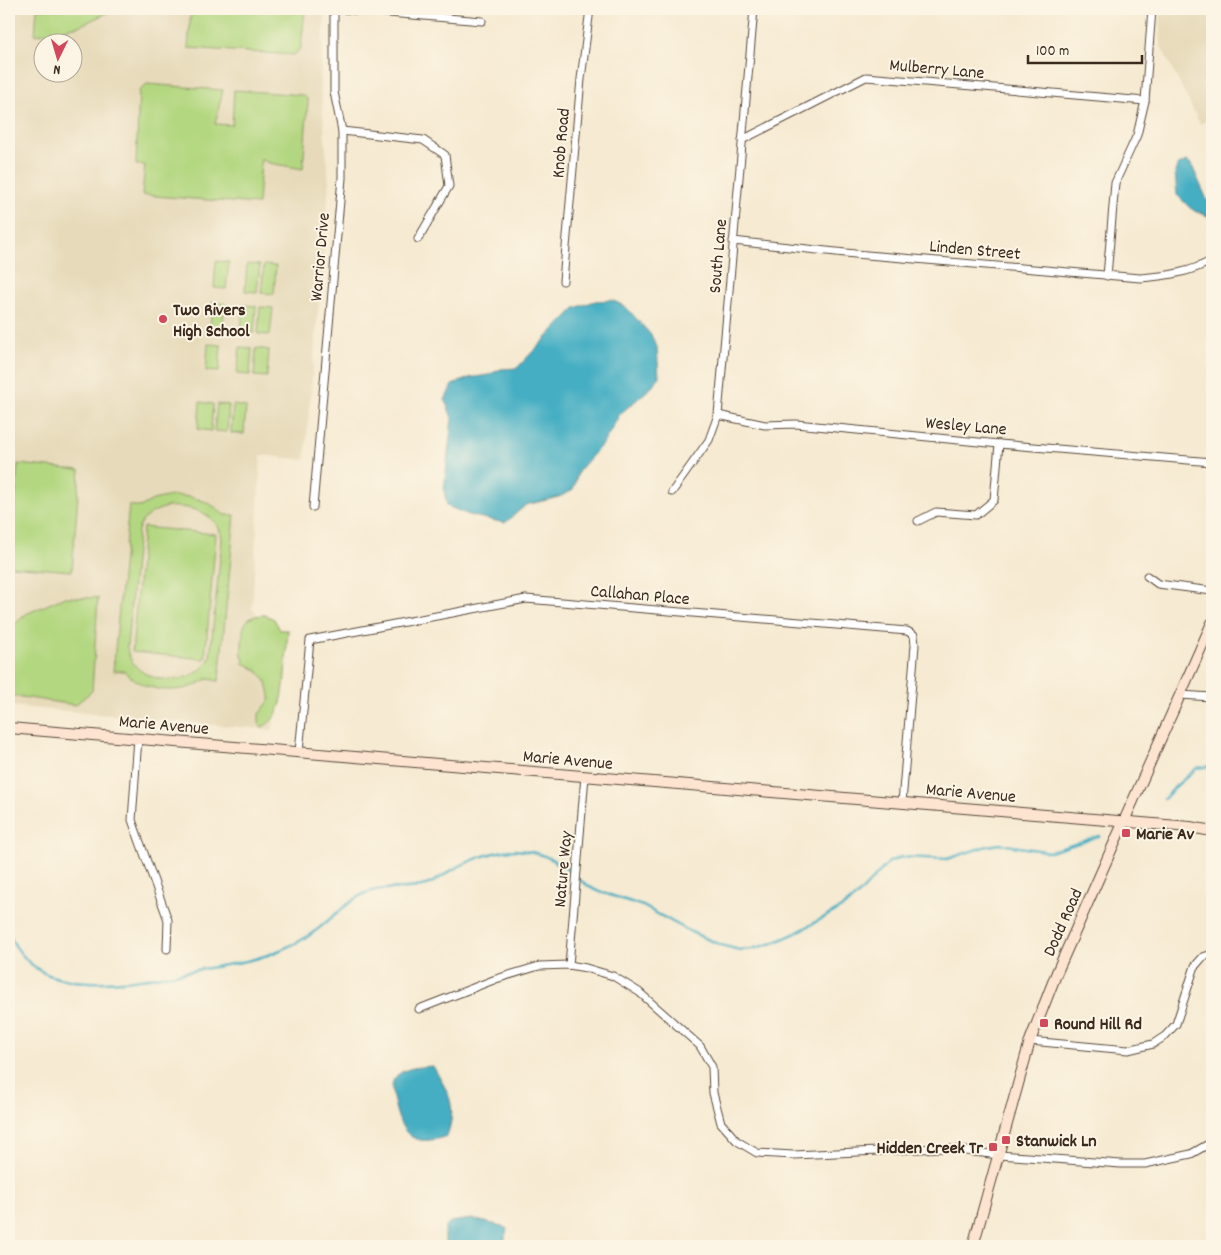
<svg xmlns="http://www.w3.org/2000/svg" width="1221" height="1255" font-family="Dekko,sans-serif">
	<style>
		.built { fill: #e7daba; fill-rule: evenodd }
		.green { fill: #b3d780; stroke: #77804f; fill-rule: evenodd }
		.water { fill: #44aec3; stroke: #406c70 }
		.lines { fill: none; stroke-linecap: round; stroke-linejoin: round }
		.stream { stroke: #44aec3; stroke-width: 2.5 }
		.street-casing { stroke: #574739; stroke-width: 9 }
		.secondary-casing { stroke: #574739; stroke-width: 12 }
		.street { stroke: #fff; stroke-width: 7 }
		.secondary { stroke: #fde4d1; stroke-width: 10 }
		.poi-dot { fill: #d1495b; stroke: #fcf5e5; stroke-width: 2 }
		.labels { text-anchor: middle; stroke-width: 4; stroke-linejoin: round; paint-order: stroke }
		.street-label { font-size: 18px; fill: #3b2a1e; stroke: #fcf5e5 }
		.poi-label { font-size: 18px; font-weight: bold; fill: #3b2a1e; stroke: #fcf5e5; text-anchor: start }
	</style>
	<rect width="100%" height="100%" fill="#fcf5e5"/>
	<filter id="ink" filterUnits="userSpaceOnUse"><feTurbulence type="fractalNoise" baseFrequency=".02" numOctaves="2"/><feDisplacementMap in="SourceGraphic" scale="10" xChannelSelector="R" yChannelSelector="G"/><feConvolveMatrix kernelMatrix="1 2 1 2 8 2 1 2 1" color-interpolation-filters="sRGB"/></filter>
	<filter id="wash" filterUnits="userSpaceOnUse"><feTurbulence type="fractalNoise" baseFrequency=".0096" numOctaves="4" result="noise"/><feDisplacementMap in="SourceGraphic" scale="20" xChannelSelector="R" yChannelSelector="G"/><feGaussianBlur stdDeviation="1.12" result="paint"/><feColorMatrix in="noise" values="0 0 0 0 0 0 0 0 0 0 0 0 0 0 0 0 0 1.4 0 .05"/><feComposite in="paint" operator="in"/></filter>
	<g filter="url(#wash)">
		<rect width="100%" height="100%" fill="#f6ead2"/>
		<g class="built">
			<path d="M9,9H325L320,82L329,183L305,460L261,455L252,609L280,635L273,730L9,706ZM42,42H72V72H42Z"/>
			<polygon points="1212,10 1212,118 1200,124 1161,46 1160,14"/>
		</g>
		<g class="green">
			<polygon points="37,9 116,9 79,26 35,35"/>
			<polygon points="191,9 305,9 301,48 294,55 188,48"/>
			<polygon points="147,84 223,90 215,124 232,125 234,90 303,95 308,100 303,169 269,163 261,159 258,204 142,195 145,165 136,165 139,91"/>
			<polygon points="216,261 229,262 226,289 214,288"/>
			<polygon points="247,264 260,265 257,292 245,291"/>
			<polygon points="264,265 276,266 274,294 261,293"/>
			<polygon points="212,302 225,304 222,331 210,330"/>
			<polygon points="243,305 256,306 254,333 241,332"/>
			<polygon points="260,307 273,308 270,335 258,334"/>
			<polygon points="208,344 221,345 219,372 206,371"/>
			<polygon points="240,347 252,348 250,375 237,374"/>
			<polygon points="256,348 269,350 267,377 254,376"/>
			<polygon points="200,402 213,404 211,431 198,429"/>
			<polygon points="217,404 229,405 227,432 214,431"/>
			<polygon points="233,405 246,407 244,434 231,433"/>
			<polygon points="18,464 80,470 72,571 9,566"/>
			<path d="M171,496C190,495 210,500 224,515H235L219,681C216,681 210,679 208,679C204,680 196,686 191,687C167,694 141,689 124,671H113L129,505L140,507L153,500ZM167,507C190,505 219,513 222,539L210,657C195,691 131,686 127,647L138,530C143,516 153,511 167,507Z"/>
			<polygon points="143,527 216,534 205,659 132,652"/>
			<polygon points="65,597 98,598 92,691 75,705 9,695 9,630 26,614"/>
			<path d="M265,615L274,619L280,630H288C286,650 286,695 278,711C275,718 269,724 262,727L259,724V714L270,700C270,681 259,669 243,663L244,660C241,654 241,651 242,644C243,625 243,616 265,615Z"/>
		</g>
		<g class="water">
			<polygon points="1186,161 1190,163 1193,168 1212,211 1211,215 1206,216 1201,212 1196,212 1189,207 1177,195 1175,172 1177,166"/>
			<polygon points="612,300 626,307 651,335 657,347 659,377 653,386 620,414 605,441 578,472 573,490 559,497 526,505 505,523 469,515 447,506 444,490 452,418 445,400 452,385 469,378 488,375 501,369 517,368 575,308 595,301"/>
			<path d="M433,1066C448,1093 458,1104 447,1136C413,1148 401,1135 394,1102C393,1095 390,1087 394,1079C402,1067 420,1067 433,1066Z"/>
			<polygon points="472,1219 502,1226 507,1229 504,1243 500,1246 447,1246 445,1243 445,1227 450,1222"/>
		</g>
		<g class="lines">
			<g class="stream">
				<polyline points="1164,799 1175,787 1197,768 1212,766"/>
				<polyline points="578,879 595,890 643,906 691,932 721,945 739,950 752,949 773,943 794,934 843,907 857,896 889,862 901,857 947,859 987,846 1000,844 1050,852 1100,836"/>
				<path d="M9,934C17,952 32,969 51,976C91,990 156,977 197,970C224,965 253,962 278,951C292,945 306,939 318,929C332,918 344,905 360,896C380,884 404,892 426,885C436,882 446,873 456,868C499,846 535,840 574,875"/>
			</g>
		</g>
	</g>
	<g filter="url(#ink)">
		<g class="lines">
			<defs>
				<g id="street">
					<polyline points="342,9 482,21"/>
					<polyline points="342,131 423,140 445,155 449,186 418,239"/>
					<polyline points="742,140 866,77 1145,101"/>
					<path d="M733,241L855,254L1140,278C1164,276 1191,273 1212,260"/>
					<polyline points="1107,276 1115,183 1137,135 1145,101 1152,9"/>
					<polyline points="563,281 581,79 590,9"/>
					<polyline points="718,415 765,425 796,424 999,444 1212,462"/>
					<polyline points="672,492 709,440 718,415 754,9"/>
					<polyline points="313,507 342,178 342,131 334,92 334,9"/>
					<polyline points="918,521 936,512 976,515 994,500 999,444"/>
					<polyline points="1147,576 1158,584 1212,591"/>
					<polyline points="1180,695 1212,697"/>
					<polyline points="138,738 132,820 168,920 167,949"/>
					<polyline points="299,752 310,640 526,599 907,631 914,635 915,645 902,803"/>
					<polyline points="569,965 585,776"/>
					<polyline points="419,1009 496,979 539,966 569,965 586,968 613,976 639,992 700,1046 712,1067 713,1093 721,1123 737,1141 757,1153 794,1155 941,1148 999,1155 1121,1164 1145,1164 1191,1154 1212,1142"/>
					<polyline points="1030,1041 1128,1050 1153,1044 1165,1036 1176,1024 1195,966 1203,957 1212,954"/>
				</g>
				<g id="secondary">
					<polyline points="9,728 1190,827 1212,831"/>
					<polyline points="973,1246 1030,1041 1057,972 1212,623"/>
				</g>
			</defs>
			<use href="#street" class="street-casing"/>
			<use href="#secondary" class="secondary-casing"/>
			<use href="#street" class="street"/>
			<use href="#secondary" class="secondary"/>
		</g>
	</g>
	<g class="poi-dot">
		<circle cx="163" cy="319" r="5"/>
		<rect x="1121" y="828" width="10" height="10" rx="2.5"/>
		<rect x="1039" y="1018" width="10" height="10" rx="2.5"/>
		<rect x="1001" y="1135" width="10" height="10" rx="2.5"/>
		<rect x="988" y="1142" width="10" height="10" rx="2.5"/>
	</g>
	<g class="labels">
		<g class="street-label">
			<text transform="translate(937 68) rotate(5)" y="6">Mulberry Lane</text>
			<text transform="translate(560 143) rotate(-85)" y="6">Knob Road</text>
			<text transform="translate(975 249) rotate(5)" y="6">Linden Street</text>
			<text transform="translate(717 256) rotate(-85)" y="6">South Lane</text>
			<text transform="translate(319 257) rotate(-85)" y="6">Warrior Drive</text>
			<text transform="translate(966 425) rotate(5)" y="6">Wesley Lane</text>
			<text transform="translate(640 594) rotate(5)" y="6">Callahan Place</text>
			<text transform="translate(164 724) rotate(5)" y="6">Marie Avenue</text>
			<text transform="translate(568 759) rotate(5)" y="6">Marie Avenue</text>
			<text transform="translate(971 792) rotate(5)" y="6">Marie Avenue</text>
			<text transform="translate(562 869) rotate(-85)" y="6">Nature Way</text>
			<text transform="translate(1062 922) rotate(-66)" y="6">Dodd Road</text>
		</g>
		<g class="poi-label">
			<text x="173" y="315">Two Rivers<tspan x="173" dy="21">High School</tspan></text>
			<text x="1136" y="839">Marie Av</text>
			<text x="1054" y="1029">Round Hill Rd</text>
			<text x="1016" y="1146">Stanwick Ln</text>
			<text x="983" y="1153" text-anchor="end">Hidden Creek Tr</text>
		</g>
	</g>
	<rect width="1221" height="1255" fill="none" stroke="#fcf5e5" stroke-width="30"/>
	<g transform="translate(58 58) rotate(185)"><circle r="24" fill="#fcf5e5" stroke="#afa495"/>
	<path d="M0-4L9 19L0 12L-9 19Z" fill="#d1495b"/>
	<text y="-8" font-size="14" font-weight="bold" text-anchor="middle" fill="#3b2a1e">N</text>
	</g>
	<path d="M1028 55v8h114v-8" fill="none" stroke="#3b2a1e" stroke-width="2.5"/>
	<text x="1036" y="55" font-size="15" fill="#3b2a1e" stroke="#fcf5e5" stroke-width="4" paint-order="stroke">100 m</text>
</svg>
